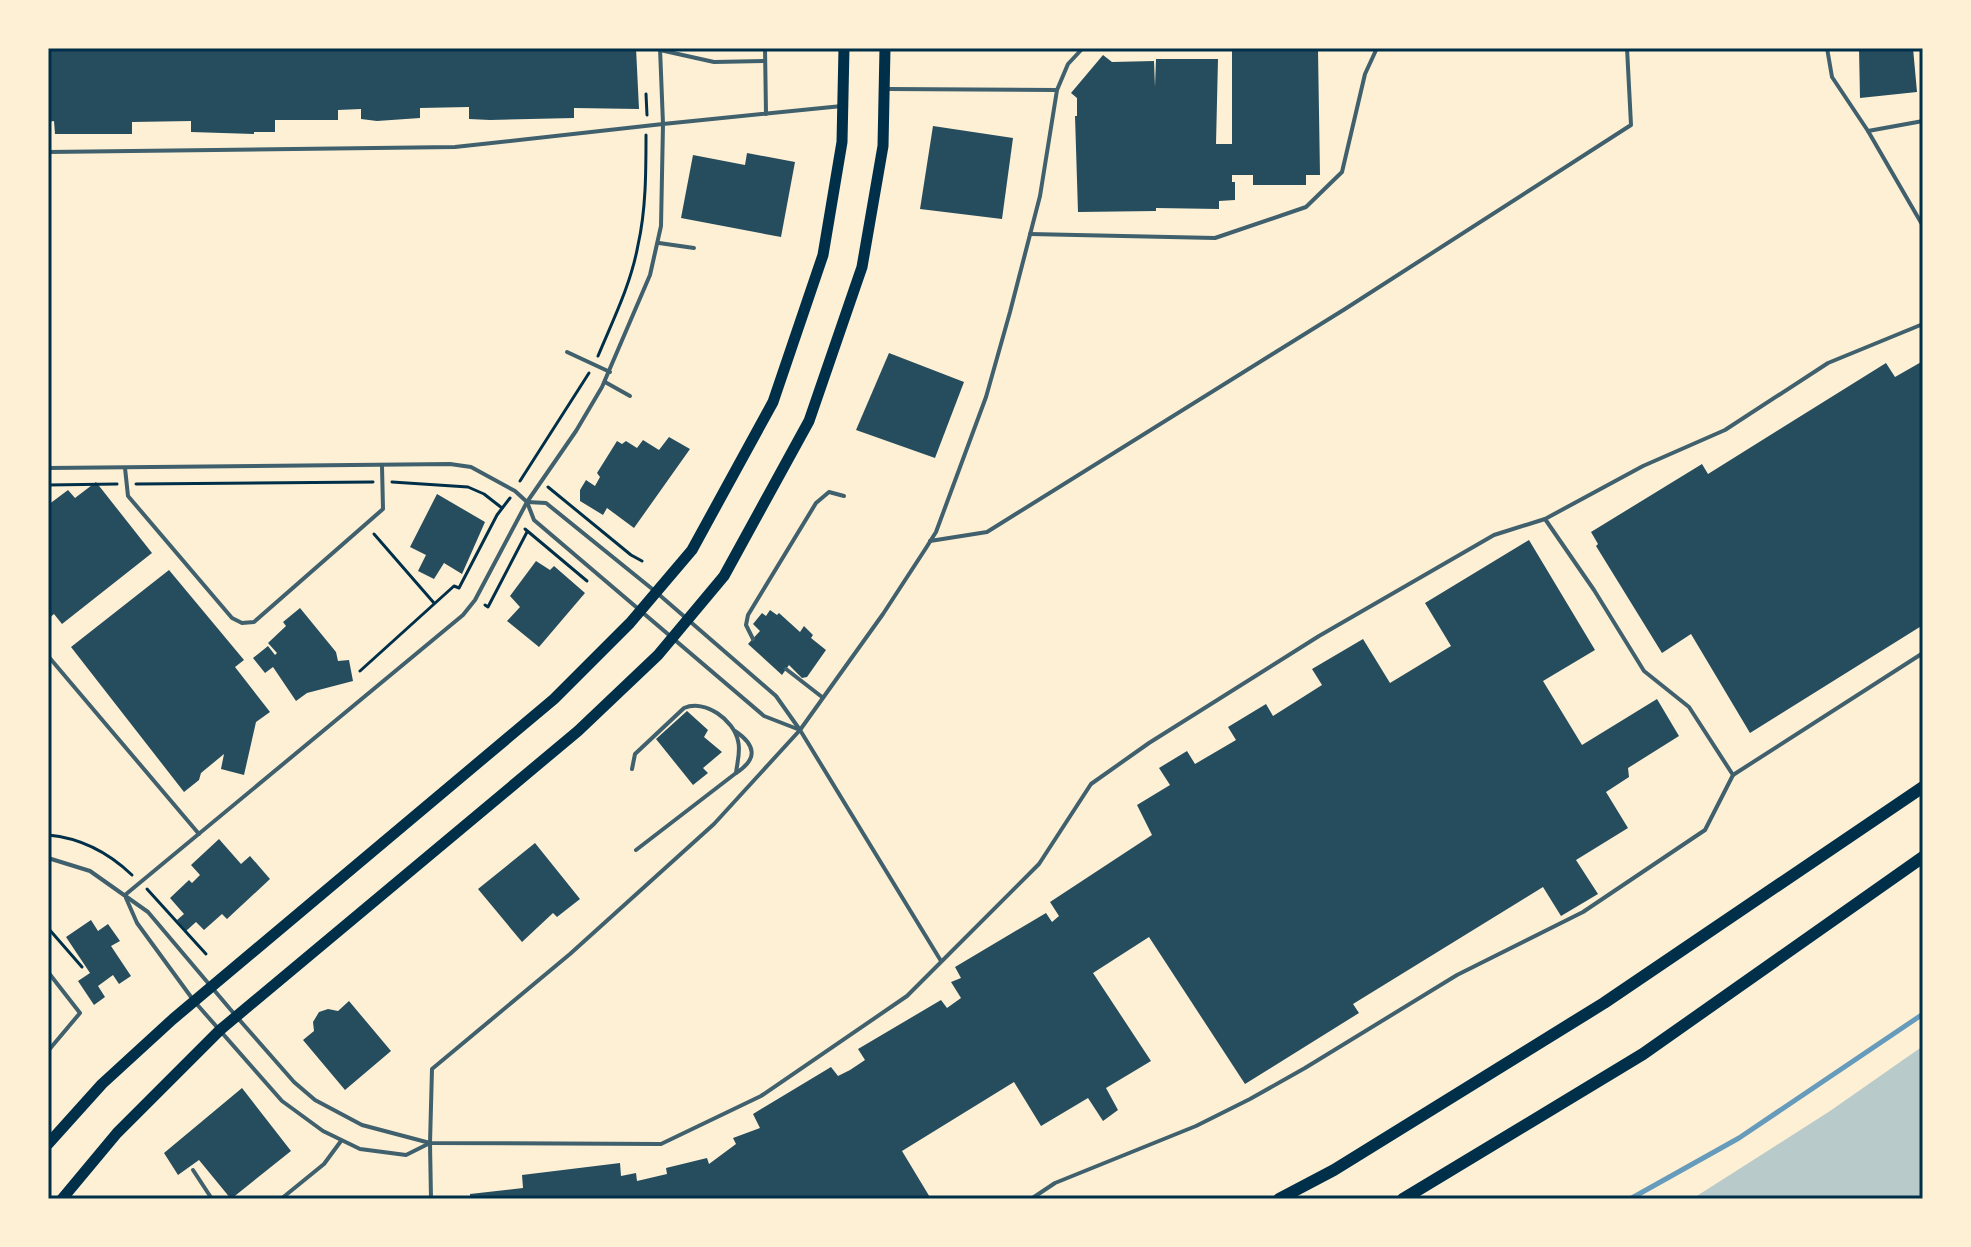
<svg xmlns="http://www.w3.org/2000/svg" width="1971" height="1247" font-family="'Source Serif 4',serif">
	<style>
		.green { fill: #b9caca }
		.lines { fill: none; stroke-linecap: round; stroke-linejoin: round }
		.stream { stroke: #669bbc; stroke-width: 5 }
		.building { fill: #264d5e }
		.path { stroke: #003049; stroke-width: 3 }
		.service { stroke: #3f606c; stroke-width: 4 }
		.primary { stroke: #003049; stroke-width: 11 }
		.motorway { stroke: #003049; stroke-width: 12 }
		.neatline { fill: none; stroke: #003049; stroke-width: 3 }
	</style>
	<rect width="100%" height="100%" fill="#fdf0d5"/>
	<polygon class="green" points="1923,1046 1923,1199 1692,1199 1830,1111"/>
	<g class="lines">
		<polyline class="stream" points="1630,1199 1739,1138 1923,1014"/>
	</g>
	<g class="building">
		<polygon points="48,48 54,50 636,48 639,109 574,108 574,118 490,120 469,119 469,107 420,108 420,118 377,121 361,119 361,109 338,110 338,120 275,120 275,132 254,132 254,134 191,132 191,121 132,122 132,134 55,134 54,121 48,122"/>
		<polygon points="1859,48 1913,48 1917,92 1860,98"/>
		<polygon points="1318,50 1320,175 1306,175 1306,185 1253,185 1253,175 1232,175 1232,182 1235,182 1235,200 1219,201 1219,209 1156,208 1156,211 1078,212 1075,116 1077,116 1077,98 1071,93 1103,55 1112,62 1154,61 1155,87 1156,59 1218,59 1216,144 1232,144 1232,51"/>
		<polygon points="933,126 1013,138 1002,219 920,209"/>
		<polygon points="747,153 795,162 781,237 681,218 693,155 745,165"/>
		<polygon points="889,353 964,382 935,458 856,430"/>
		<polygon points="1923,361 1923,625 1750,733 1691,634 1662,653 1596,546 1598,544 1591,532 1702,464 1708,474 1886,363 1895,377"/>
		<polygon points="669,437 690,449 634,528 607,508 603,515 580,501 580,490 586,480 595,486 600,477 597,473 617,441 622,444 626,441 637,448 643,440 659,450"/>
		<polygon points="96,482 152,553 62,624 54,614 48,619 48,505 68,490 75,498"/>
		<polygon points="437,494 485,522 462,574 444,563 434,579 418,571 426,555 410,547"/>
		<polygon points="1529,540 1595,650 1543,681 1582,745 1657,699 1679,736 1628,768 1629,777 1606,792 1628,828 1576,860 1598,894 1561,916 1543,887 1353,1004 1359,1013 1245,1084 1149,937 1093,973 1151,1061 1106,1088 1118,1110 1103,1121 1088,1098 1041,1126 1014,1082 902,1151 931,1199 470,1199 470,1194 523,1188 522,1175 620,1163 621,1176 636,1173 637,1181 667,1174 666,1168 707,1158 709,1164 736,1144 733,1138 760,1128 753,1114 831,1067 838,1076 850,1070 865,1060 858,1049 941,1000 947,1008 961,998 951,982 961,978 955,967 1046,913 1052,922 1059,916 1050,902 1152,835 1137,805 1170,785 1159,768 1187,751 1195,764 1236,740 1228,727 1266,704 1273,716 1322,685 1312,669 1363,639 1390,683 1451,646 1425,603"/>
		<polygon points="536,561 550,570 554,566 585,593 539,647 507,621 520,607 510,596"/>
		<polygon points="169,570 244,660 235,667 270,712 256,722 244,775 221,769 224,754 201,773 199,780 184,792 71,647"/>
		<polygon points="300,608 336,652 338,661 349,660 353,681 307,693 296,701 273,667 265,673 253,658 268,646 275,655 277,653 268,643 286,626 283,622"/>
		<polygon points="770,610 777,615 779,613 800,632 804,626 813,635 811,638 826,650 807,677 802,678 789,665 782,675 748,644 760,631 753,624 762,613 766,616"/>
		<polygon points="687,711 708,730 704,737 722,752 703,768 708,773 693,785 656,739"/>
		<polygon points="219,839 241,864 250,856 270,879 227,919 222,914 204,930 196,922 186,931 177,920 184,914 170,898 189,880 192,883 200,875 191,865"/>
		<polygon points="535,843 580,899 557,917 553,913 522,942 478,889"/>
		<polygon points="91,920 98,931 108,924 120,941 111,946 131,976 119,984 113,975 98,986 105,997 94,1005 78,981 90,973 66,937"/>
		<polygon points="349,1001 391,1051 345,1090 303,1040 314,1031 313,1022 319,1012 328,1009 338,1011"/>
		<polygon points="242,1088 291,1151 231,1199 199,1160 178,1175 164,1153"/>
	</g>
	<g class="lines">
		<g class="path">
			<polyline points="646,94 647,115"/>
			<path d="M598,356C613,320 631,284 638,245C646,210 646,171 646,135"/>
			<polyline points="520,481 589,373"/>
			<polyline points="392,482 468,487 484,494 502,508"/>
			<polyline points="136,484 373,482"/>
			<polyline points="48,485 117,484"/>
			<polyline points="548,487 631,555 642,561"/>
			<polyline points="525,529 587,581"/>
			<polyline points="374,534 434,603"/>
			<polyline points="485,605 488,607 527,532"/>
			<polyline points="360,671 454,586 459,588 497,515 510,498"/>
			<path d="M48,835C81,838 109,853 132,875"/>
			<polyline points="147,889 206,954"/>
			<polyline points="48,928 82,967"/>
		</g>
		<g class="service">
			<polyline points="765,48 766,114"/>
			<polyline points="1083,48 1068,64 1057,90 1040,196 1010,312 986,397 936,532 926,548 883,614 800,730 714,824 570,954 432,1069 430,1143 661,1144 761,1096 907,996 1039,864 1091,784 1149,743 1319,636 1494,535 1545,519 1594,590 1644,671 1689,707 1733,775 1923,653"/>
			<polyline points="1827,48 1832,77 1868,131 1923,226"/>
			<polyline points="660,50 714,62 765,61"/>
			<polyline points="887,89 1057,90"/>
			<polyline points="1868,131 1923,121"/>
			<polyline points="48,152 455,147 663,124 660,48"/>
			<polyline points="1030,234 1215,238 1306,207 1342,172 1365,74 1377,48"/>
			<polyline points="659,243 694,248"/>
			<polyline points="567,352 610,372"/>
			<polyline points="605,382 630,396"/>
			<polyline points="48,468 450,464 471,467 515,491 527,502 534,520 764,716 800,730"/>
			<polyline points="125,468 128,496 232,618 242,623 254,622 383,509 382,466"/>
			<polyline points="527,502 546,503 656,592 776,696 800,730 941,961"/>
			<polyline points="1545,519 1643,466 1725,430 1828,363 1923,324"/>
			<polyline points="930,541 987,532 1345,309 1631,125 1627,48"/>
			<polyline points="753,639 746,625 748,615 816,503 829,492 844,496"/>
			<polyline points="48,656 199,834"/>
			<polyline points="786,669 822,697"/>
			<path d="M735,731C756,745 758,759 736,773"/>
			<path d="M632,769L635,754L684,708C705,699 734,720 738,741C741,751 737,763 736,773L636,850"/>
			<polyline points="48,858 90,871 148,912 236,1016 294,1082 315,1100 362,1125 430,1143"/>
			<polyline points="125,895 463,615 475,600 527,502 576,431 602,387 650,275 661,226 663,124 842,106"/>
			<polyline points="126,898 137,923 194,1001 282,1101 323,1131 360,1149 406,1155 430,1143"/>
			<polyline points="48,972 80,1013 48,1051"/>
			<polyline points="430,1143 431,1199"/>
			<polyline points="193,1170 212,1199"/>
			<polyline points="281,1199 324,1164 341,1141"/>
			<polyline points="1031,1199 1055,1183 1196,1126 1250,1099 1305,1068 1457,975 1583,912 1705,830 1733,775"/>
		</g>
		<g class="primary">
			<polyline points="48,1144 102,1084 173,1019 554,699 630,623 692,550 773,402 823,255 842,142 844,48"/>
			<polyline points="62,1199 117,1133 220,1030 578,731 658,655 724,576 809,421 862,267 883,146 885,48"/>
		</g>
		<g class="motorway">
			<polyline points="1279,1199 1334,1170 1604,1003 1923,787"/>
			<polyline points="1403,1199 1643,1054 1923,857"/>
		</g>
	</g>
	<rect width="1971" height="1247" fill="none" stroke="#fdf0d5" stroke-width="100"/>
	<rect x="50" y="50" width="1871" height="1147" class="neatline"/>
</svg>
